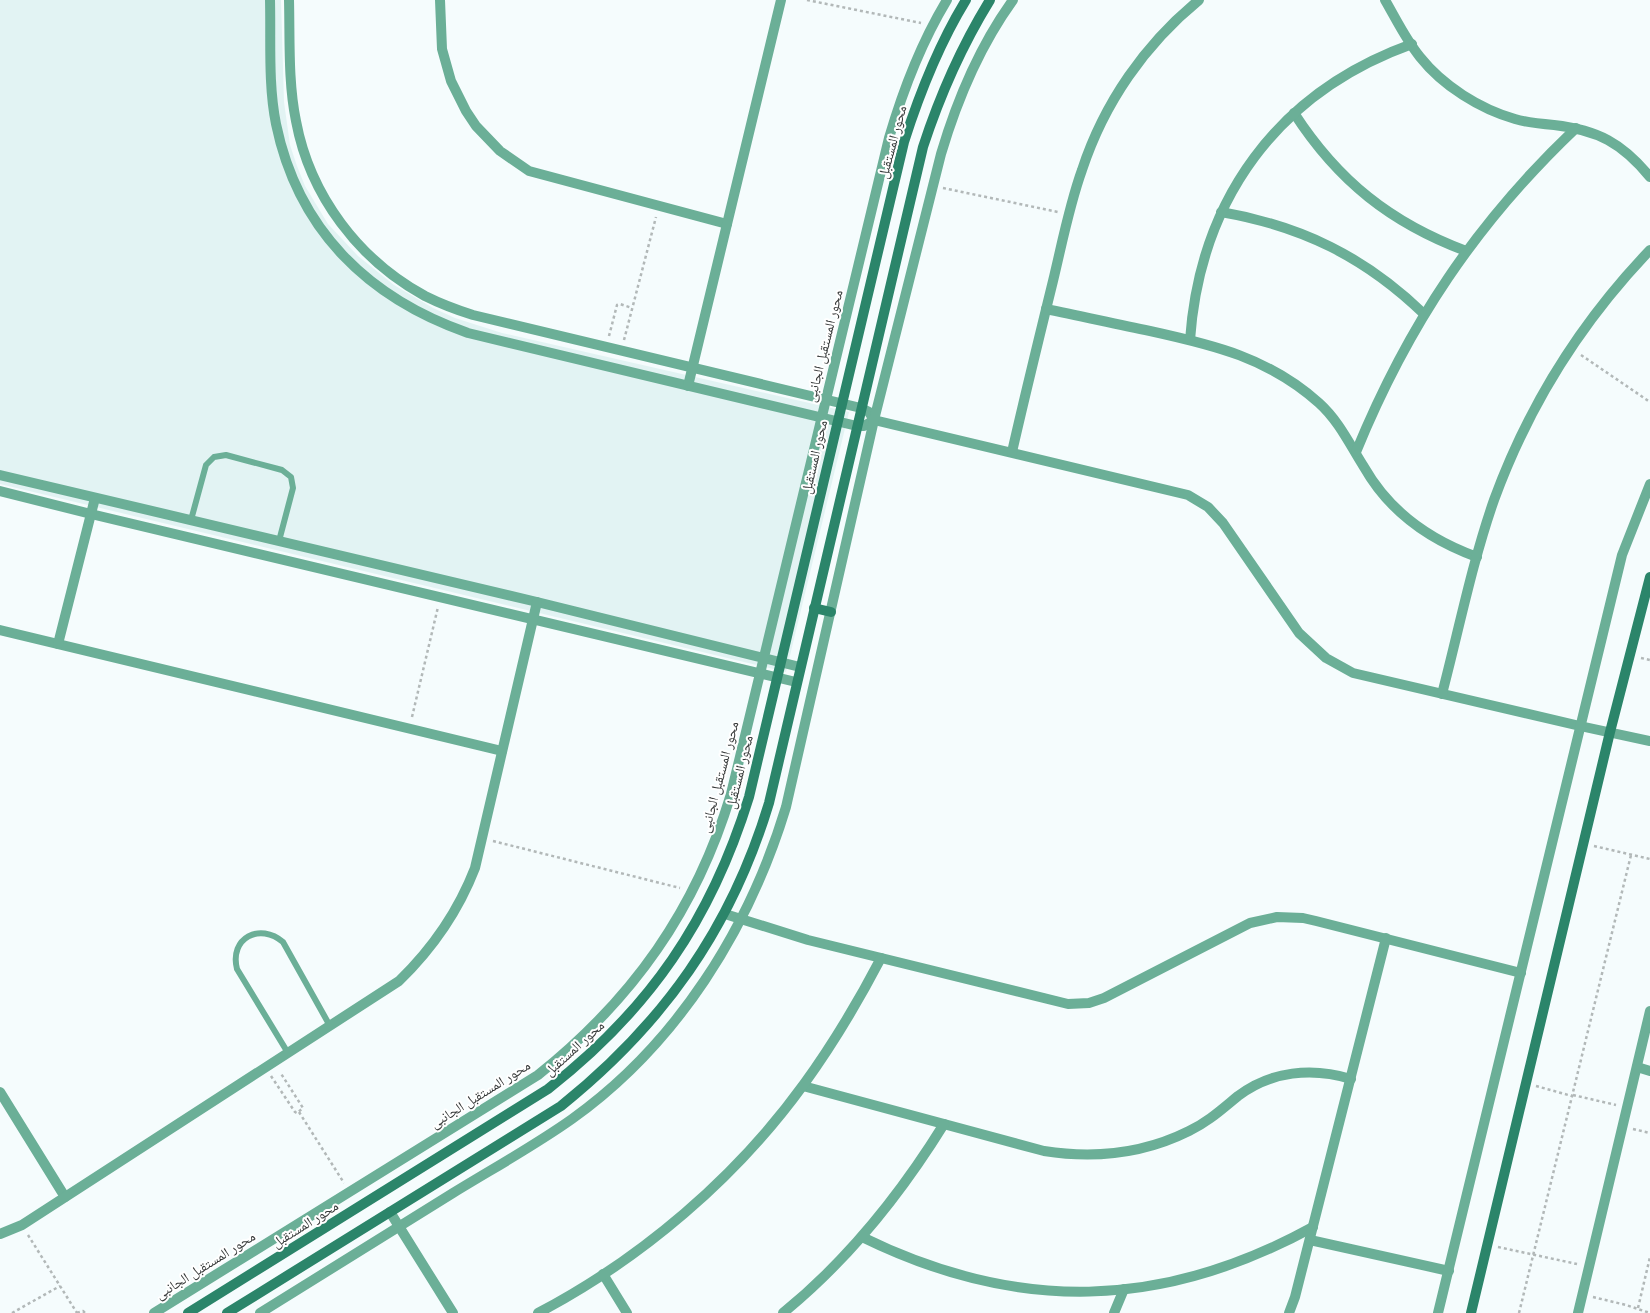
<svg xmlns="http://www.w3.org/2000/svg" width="1650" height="1313" font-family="'Roboto Condensed','Noto Naskh Arabic',sans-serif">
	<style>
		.built { fill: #e2f3f3 }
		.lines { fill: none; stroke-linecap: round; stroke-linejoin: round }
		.path { stroke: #b2b8b8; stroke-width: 2.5; stroke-dasharray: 3 3; stroke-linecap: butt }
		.lane { stroke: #6baf97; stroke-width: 6 }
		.street { stroke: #6baf97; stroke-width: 10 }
		.secondary { stroke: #2b856a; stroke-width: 10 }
		.labels { text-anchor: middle; stroke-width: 4; stroke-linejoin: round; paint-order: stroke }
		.street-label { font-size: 14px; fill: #373a3a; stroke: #fff }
	</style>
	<rect width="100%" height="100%" fill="#f5fcfd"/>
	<polygon class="built" points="0,0 281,0 284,102 290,145 297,166 305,186 328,224 358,256 394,285 433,308 455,318 502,333 849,412 786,672 0,484"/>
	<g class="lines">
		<g class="path">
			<polyline points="807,0 921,23"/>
			<polyline points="943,188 1058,212"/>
			<polyline points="609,336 617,305 620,304 632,308"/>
			<polyline points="624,340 656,217"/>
			<polyline points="1581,355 1650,402"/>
			<polyline points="1641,658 1650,660"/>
			<polyline points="412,717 438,607"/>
			<polyline points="493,841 680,888"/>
			<polyline points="1594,846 1650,859"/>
			<polyline points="271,1076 295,1112 297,1113 303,1108 280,1072"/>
			<polyline points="1536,1086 1572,1096"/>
			<polyline points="1573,1095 1616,1105"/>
			<polyline points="299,1112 344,1183"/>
			<polyline points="1633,1129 1650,1133"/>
			<polyline points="28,1235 77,1313"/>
			<polyline points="1498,1247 1577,1264"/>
			<polyline points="1593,1297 1626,1305 1650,1313"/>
			<polyline points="1638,1308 1650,1257"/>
			<polyline points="12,1313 60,1286"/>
			<polyline points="77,1313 83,1311 85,1313"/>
			<polyline points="1519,1313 1631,855"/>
		</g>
		<g class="lane">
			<polyline points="191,520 206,465 214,457 226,455 282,470 291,477 293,488 279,541"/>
			<path d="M288,1053L237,969C229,938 260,922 283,942L330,1026"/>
		</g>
		<g class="street">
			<path d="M270,0C271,41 268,84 276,124C298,230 368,298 468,333L857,426H864L874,420"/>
			<path d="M289,0C290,40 288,82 296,121C310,196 359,260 425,296C441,304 457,310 473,315L861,408L869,412L874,420L1188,495L1208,507L1223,523L1299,633L1326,658L1353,673L1580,726L1650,741"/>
			<polyline points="440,0 442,49 451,81 466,111 476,126 500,151 529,171 727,224"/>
			<path d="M1385,0C1396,19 1406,40 1420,57C1443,86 1480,109 1515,119C1528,123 1541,124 1554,125C1598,130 1622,143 1650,177"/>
			<path d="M1294,113C1338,181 1391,223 1466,251"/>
			<path d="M1221,212C1302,226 1365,257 1424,314"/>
			<path d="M1046,309C1081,316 1115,324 1150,331C1214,345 1269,358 1319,403C1339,421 1350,445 1364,467C1389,511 1430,540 1477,557"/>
			<path d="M1190,340C1200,199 1278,92 1412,44"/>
			<polyline points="688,386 781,0"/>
			<path d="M1012,452C1025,395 1039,338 1053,281C1062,244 1069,206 1082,170C1104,103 1145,44 1199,0"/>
			<path d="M1356,452C1408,325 1476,223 1576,128"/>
			<polyline points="0,475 537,602 800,667"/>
			<polyline points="0,491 91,514 796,682"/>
			<polyline points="0,630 502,751"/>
			<polyline points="58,644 95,498"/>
			<path d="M1442,694C1459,629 1472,563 1494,500C1528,407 1581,322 1650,250"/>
			<polyline points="725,914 808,940 1068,1004 1089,1003 1104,998 1250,923 1277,917 1303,918 1316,921 1521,973"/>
			<polyline points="1637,1067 1650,1071"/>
			<path d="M803,1086L1044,1151C1095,1159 1143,1154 1189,1131C1208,1122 1222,1109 1238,1096C1271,1071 1312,1067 1351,1079"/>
			<polyline points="0,1092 65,1197"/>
			<polyline points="390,1212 453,1313"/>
			<path d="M0,1234L22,1225L399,981C433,948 458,912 475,868L537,602"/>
			<path d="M862,1237C1017,1313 1162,1310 1313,1227"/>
			<polyline points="1310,1240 1449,1271"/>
			<polyline points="603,1274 627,1313"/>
			<path d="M154,1313L538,1075C633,999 696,910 731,794L889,138C903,90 921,43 947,0"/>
			<path d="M260,1313C324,1273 388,1233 453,1193C492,1169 534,1146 572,1119C677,1044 749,929 786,807L874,420L941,154C957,100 979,47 1013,0"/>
			<path d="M538,1313C641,1259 736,1178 804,1084C833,1044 858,1002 881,958"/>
			<path d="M783,1313C848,1260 900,1195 944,1124"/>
			<polyline points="1114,1313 1124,1289"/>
			<polyline points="1289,1313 1295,1297 1386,938"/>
			<polyline points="1438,1313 1622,555 1650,484"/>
			<polyline points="1578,1313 1650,1011"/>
		</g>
		<g class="secondary">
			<polyline points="814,608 831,612"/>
			<path d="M188,1313L548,1089C649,1010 711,920 749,797L904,142C920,92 939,44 966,0"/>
			<path d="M227,1313L561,1106C663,1024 731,929 769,803L923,147C940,95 961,47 990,0"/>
			<polyline points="1471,1313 1610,732 1650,577"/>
		</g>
	</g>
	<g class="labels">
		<g class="street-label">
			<text transform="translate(892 142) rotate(-75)" y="5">محور المستقبل</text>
			<text transform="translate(824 346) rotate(-76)" y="5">محور المستقبل الجانبى</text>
			<text transform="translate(814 457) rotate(-77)" y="5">محور المستقبل</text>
			<text transform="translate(739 772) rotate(-76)" y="5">محور المستقبل</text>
			<text transform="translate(719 777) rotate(-75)" y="5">محور المستقبل الجانبى</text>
			<text transform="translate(574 1048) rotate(-42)" y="5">محور المستقبل</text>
			<text transform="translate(480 1094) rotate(-32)" y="5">محور المستقبل الجانبى</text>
			<text transform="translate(305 1224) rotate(-32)" y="5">محور المستقبل</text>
			<text transform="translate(205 1265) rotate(-32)" y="5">محور المستقبل الجانبى</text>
		</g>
	</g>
</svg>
